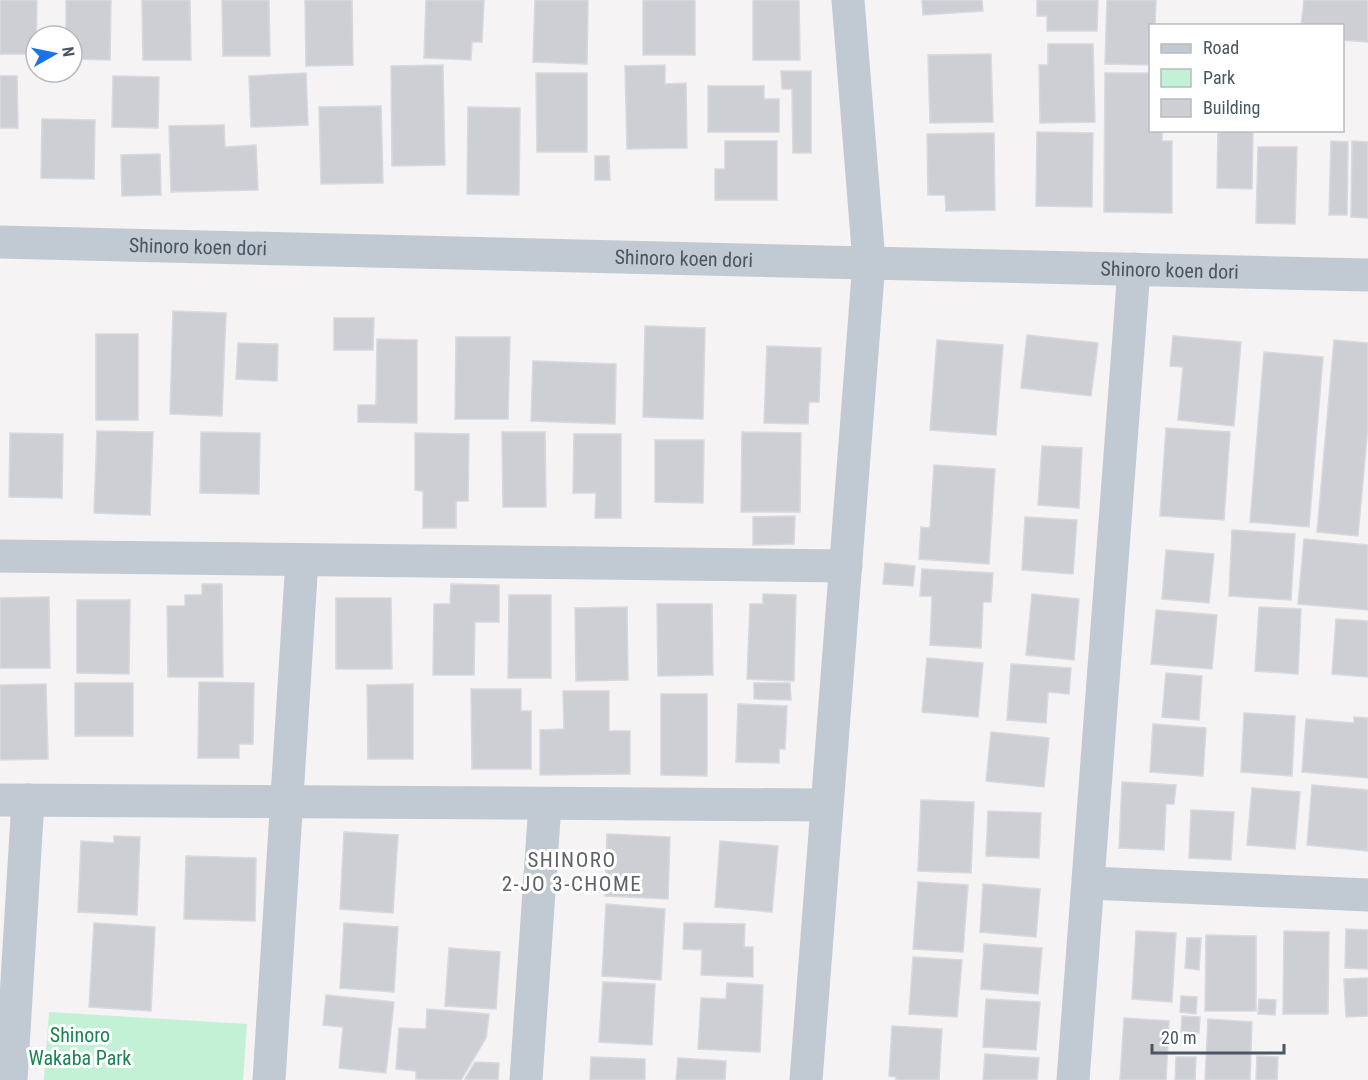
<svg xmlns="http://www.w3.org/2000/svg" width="1368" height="1080" font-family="'Roboto Condensed',sans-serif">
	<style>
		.green { fill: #c3f1d5 }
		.building { fill: #cdcfd5; stroke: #d7d9de; stroke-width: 1.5 }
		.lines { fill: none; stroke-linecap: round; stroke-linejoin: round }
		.minor { stroke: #c1cad2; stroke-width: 33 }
		.labels { text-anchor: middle; stroke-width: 6; stroke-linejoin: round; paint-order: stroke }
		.street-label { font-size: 20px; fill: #4a5661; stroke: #fff }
		.park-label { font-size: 20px; fill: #17864f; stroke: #fff }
		.neighbourhood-label { font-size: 21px; letter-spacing: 1.5px; fill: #5f6368; stroke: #fff }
	</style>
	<rect width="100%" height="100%" fill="#f5f3f3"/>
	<polygon class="green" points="49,1012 247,1024 243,1080 44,1080"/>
	<g class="building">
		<polygon points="0,0 37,0 36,54 0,54"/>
		<polygon points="66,0 111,0 110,60 72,59 72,36 66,36"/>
		<polygon points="142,0 190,0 191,60 143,60"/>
		<polygon points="222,0 269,0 270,56 223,56"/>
		<polygon points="305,0 352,0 353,65 306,66"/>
		<polygon points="426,0 484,0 482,42 472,42 471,60 424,58"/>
		<polygon points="535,0 588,0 587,64 533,62"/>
		<rect x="643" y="0" width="52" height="55"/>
		<polygon points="753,0 799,0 800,60 753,60"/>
		<polygon points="922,0 982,0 983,11 923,15"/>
		<polygon points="1037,0 1098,0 1097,31 1047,31 1047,16 1037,16"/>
		<polygon points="1107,0 1156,0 1155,26 1150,26 1150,65 1105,64"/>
		<polygon points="1304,0 1368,0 1368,42 1342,40 1342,26 1301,26"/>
		<polygon points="1048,44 1093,44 1095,122 1040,123 1039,65 1048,65"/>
		<polygon points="991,54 993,122 930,123 928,55"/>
		<polygon points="443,65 445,165 392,166 391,66"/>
		<polygon points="665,65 665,84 686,83 687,148 627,149 625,66"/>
		<polygon points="781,71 811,71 811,153 793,153 792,89 782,89"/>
		<polygon points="306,73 308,125 251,127 249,76"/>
		<polygon points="536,73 587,73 587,152 537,152"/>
		<polygon points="1105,73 1150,73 1150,130 1162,130 1162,141 1172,141 1172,213 1104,212"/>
		<polygon points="0,76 17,76 18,128 0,128"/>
		<polygon points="113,76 159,77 158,128 112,127"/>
		<polygon points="708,86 764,86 764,99 779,99 779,132 708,132"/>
		<polygon points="381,106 383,183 321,184 319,107"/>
		<polygon points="468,107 520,108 519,195 467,194"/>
		<polygon points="42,119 95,120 94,179 41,178"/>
		<polygon points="224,125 225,147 256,145 258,190 171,192 169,126"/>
		<polygon points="1218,130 1253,130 1252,189 1217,188"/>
		<polygon points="1037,132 1093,133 1092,207 1036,206"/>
		<polygon points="994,133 995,210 946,211 945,195 928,195 927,134"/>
		<polygon points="725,141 777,141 777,200 715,200 715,169 725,169"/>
		<polygon points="1331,141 1348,142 1347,215 1329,215"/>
		<polygon points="1352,141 1368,142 1368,218 1351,217"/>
		<polygon points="1258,147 1297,147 1295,224 1256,223"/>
		<polygon points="160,154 161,195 122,196 121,155"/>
		<polygon points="595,156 609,156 610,180 595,180"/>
		<polygon points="173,311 226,313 222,416 170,414"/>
		<polygon points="334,318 374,318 373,350 334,350"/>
		<polygon points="645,326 705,328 703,419 643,417"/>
		<rect x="96" y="334" width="42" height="86"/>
		<polygon points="1027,335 1098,343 1091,396 1021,388"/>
		<polygon points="1173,336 1241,342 1234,426 1178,420 1183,367 1170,366"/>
		<polygon points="456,337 510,337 508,419 455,419"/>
		<polygon points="377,339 417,340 417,423 358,422 358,405 376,405"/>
		<polygon points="937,340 1003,345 996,435 930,430"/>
		<polygon points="1334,340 1368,343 1368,426 1358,536 1317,532"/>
		<polygon points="238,343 278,344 277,381 236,379"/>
		<polygon points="767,346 821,348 819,402 809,402 808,424 764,423"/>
		<polygon points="1264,352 1323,357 1309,527 1250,522"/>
		<polygon points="533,361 616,364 615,424 531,421"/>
		<polygon points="1166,428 1230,432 1224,520 1160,516"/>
		<polygon points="97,431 153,432 150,515 94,513"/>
		<polygon points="201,432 260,433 259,494 200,493"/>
		<polygon points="502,432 545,432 546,507 503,507"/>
		<polygon points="742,432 801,433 800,512 741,512"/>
		<polygon points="10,433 63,434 62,498 9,497"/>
		<polygon points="415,433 469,434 468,501 456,501 456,528 423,528 423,491 415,490"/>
		<polygon points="574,434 621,434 621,518 595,518 596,493 573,493"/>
		<polygon points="655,440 704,440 703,503 655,502"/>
		<polygon points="1042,446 1082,448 1079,508 1038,505"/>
		<polygon points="934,465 995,469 989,564 919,559 921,527 930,528"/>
		<polygon points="795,516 794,544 753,545 753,517"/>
		<polygon points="1025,517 1077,520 1073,574 1022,570"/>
		<polygon points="1232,530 1295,534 1291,600 1229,596"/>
		<polygon points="1304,539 1368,545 1368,610 1298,604"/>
		<polygon points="1166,550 1214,554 1209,603 1162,599"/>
		<polygon points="885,563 915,566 913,586 883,584"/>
		<polygon points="922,569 993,573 991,602 983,602 981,648 930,645 932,596 920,596"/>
		<polygon points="202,584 222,584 223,677 168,677 167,606 185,606 185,595 202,595"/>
		<polygon points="451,584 499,585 499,622 475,622 474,675 433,675 434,604 450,604"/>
		<polygon points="763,594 796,595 794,681 747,679 750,604 763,604"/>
		<polygon points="1032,594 1079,599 1074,660 1026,655"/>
		<polygon points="509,595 551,595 551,678 508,678"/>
		<polygon points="49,597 50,668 0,668 0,598"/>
		<polygon points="336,598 391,598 392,669 336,669"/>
		<polygon points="77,600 130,600 129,674 77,673"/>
		<polygon points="657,604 712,604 713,675 658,676"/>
		<polygon points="627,607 628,680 576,681 575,608"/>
		<polygon points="1259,607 1301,609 1298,674 1255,671"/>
		<polygon points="1156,610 1217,615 1212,669 1151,664"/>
		<polygon points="1336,619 1368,621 1368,677 1332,674"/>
		<polygon points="927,658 983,663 978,717 922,712"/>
		<polygon points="1011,664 1071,668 1069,694 1048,692 1046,723 1007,720"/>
		<polygon points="1166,673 1202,676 1199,720 1162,717"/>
		<polygon points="199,682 254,683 253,744 239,744 239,758 198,758"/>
		<rect x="75" y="683" width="58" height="53"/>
		<polygon points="754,683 790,683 791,700 754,699"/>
		<polygon points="46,684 48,759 0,760 0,685"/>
		<polygon points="413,684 413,759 368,759 367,685"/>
		<polygon points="471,689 521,689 521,711 531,711 531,769 472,769"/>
		<polygon points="563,691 609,691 609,731 630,731 630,774 540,775 540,730 564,729"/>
		<polygon points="661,694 707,694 707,776 661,775"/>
		<polygon points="738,704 787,706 785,749 779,749 779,763 736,762"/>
		<polygon points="1244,713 1295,716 1292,776 1241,772"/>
		<polygon points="1354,717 1368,718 1368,778 1302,772 1306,719 1354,723"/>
		<polygon points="1153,724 1206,728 1203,776 1150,772"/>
		<polygon points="991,732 1049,738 1044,787 986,781"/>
		<polygon points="1122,782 1176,785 1174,804 1166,804 1164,850 1119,848"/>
		<polygon points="1312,785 1368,790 1368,851 1307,845"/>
		<polygon points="1252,788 1300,792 1295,849 1247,845"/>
		<polygon points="921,800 974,802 971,873 918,871"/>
		<polygon points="1191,810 1234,812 1231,860 1189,858"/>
		<polygon points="988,811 1041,813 1039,858 986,856"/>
		<polygon points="344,832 398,835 393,913 340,909"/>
		<polygon points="607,834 670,837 668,899 605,896"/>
		<polygon points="114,836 140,837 137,915 78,912 81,841 114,843"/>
		<polygon points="720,841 778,846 772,912 715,907"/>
		<polygon points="186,856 256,858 255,921 184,919"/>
		<polygon points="918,882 968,885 963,952 913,949"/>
		<polygon points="983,884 1040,889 1036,937 980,932"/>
		<polygon points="606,904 665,909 661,980 602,976"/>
		<polygon points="94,923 155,927 151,1011 89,1007"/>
		<polygon points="344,923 398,927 394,992 340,988"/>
		<polygon points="684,923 745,924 744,947 753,947 753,977 701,975 702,950 683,949"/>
		<polygon points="1346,929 1368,930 1368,969 1345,968"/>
		<polygon points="1136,931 1176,933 1172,1002 1132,999"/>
		<polygon points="1284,931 1329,932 1328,1014 1283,1014"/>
		<polygon points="1206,935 1256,936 1256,1011 1205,1011"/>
		<polygon points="1187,938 1201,938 1199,970 1185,968"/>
		<polygon points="984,944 1042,948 1038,994 981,989"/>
		<polygon points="449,948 500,952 496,1009 445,1006"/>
		<polygon points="913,957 962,960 957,1017 909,1014"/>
		<polygon points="1368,978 1368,1016 1346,1017 1344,979"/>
		<polygon points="603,982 655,984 652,1045 599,1042"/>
		<polygon points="727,983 763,985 760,1052 698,1049 701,998 726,999"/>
		<polygon points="326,995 394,1002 386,1073 339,1068 343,1027 323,1025"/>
		<polygon points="1181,996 1197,997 1196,1014 1180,1012"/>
		<polygon points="986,999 1040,1002 1036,1050 983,1047"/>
		<polygon points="1259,999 1276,1000 1275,1015 1258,1014"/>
		<polygon points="427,1009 489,1014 486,1038 461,1080 416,1079 416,1071 396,1069 399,1028 426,1029"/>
		<polygon points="1182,1016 1200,1017 1199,1033 1181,1032"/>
		<polygon points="1124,1018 1169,1021 1166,1080 1120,1080"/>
		<polygon points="1208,1019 1252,1022 1250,1080 1205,1080"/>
		<polygon points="892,1026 942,1029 939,1080 896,1080 896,1077 889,1076"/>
		<polygon points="985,1054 1039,1058 1037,1080 983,1080"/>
		<polygon points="1257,1056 1278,1057 1277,1080 1256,1080"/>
		<polygon points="591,1057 645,1059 645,1080 590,1080"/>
		<polygon points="1176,1057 1196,1057 1195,1080 1175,1080"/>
		<polygon points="678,1058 726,1061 725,1080 676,1080"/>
		<polygon points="475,1062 499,1063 498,1080 465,1079"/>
	</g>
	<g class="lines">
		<g class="minor">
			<path id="s1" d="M0,242L1368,275"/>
			<polyline points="0,556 846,566"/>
			<polyline points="0,800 825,805"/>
			<polyline points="1089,883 1368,895"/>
			<polyline points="11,1080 28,800"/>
			<polyline points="269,1080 302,560"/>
			<polyline points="526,1080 545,804"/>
			<polyline points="806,1080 869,262 848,0"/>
			<polyline points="1073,1080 1134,269"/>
		</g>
	</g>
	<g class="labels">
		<g class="street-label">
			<text dy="7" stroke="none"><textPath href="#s1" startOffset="198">Shinoro koen dori</textPath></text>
			<text dy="7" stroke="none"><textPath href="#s1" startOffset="684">Shinoro koen dori</textPath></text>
			<text dy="7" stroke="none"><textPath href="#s1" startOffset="1170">Shinoro koen dori</textPath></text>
		</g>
		<g class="park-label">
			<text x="80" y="1042">Shinoro<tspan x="80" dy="23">Wakaba Park</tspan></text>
		</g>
		<g class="neighbourhood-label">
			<text x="572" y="867">SHINORO<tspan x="572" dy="24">2-JO 3-CHOME</tspan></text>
		</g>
	</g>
	<rect x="1149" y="24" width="195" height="108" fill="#ffffff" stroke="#b7bbc0" stroke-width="1.5"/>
	<rect x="1161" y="44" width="30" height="9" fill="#c1cad2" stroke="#b7bbc0" stroke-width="1.5"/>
	<text x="1203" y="54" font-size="18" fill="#4a5661">Road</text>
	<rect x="1161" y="69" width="30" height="18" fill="#c3f1d5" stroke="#b7bbc0" stroke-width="1.5"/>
	<text x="1203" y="84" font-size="18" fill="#4a5661">Park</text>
	<rect x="1161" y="99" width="30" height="18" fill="#cdcfd5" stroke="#b7bbc0" stroke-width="1.5"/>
	<text x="1203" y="114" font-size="18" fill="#4a5661">Building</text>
	<g transform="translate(54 54) rotate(81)"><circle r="28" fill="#ffffff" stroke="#b7bbc0" stroke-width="1.5"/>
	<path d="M0-4.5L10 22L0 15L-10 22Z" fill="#1a73e8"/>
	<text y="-9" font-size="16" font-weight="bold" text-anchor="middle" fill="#4a5661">N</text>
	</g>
	<path d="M1152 1044v9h132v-9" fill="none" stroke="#4a5661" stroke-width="3"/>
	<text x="1161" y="1044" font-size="18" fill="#4a5661" stroke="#ffffff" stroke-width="4.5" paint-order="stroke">20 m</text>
</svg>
